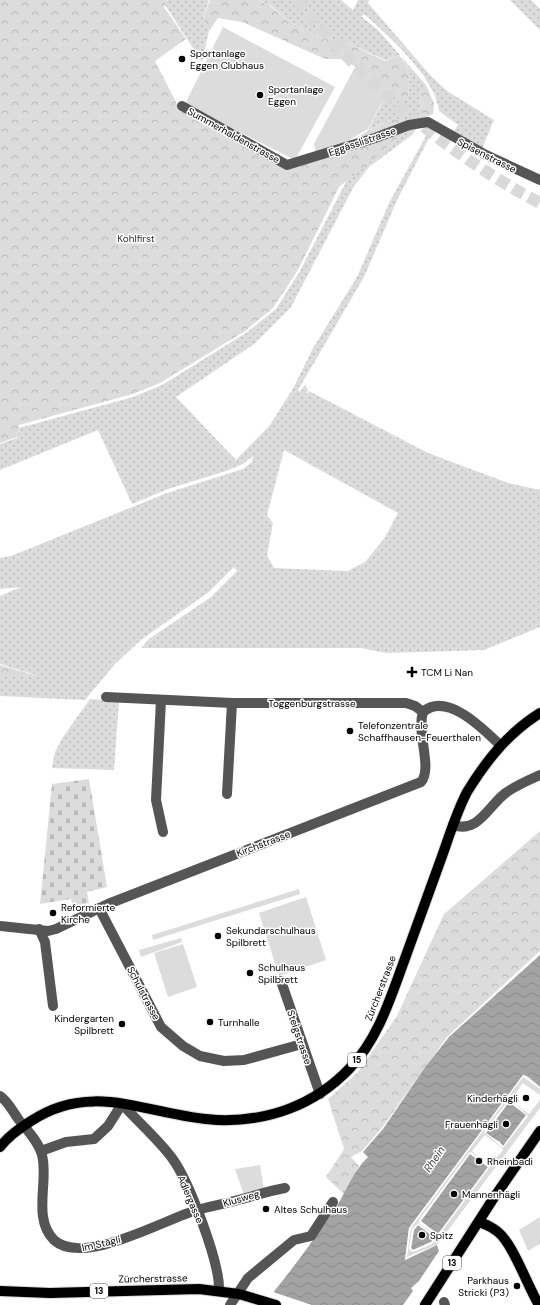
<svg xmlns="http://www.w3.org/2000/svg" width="540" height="1305" font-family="'DM Sans',sans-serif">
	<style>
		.grass { fill: url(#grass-dots); fill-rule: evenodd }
		.forest { fill: url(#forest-crowns) }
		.cemetery { fill: url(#cemetery-stones) }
		.green { fill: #dcdcdc }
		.water { fill: url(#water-waves) }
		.pier { fill: #fff; fill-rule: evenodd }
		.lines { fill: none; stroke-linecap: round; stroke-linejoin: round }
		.highway-tunnel { stroke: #d9d9d9; stroke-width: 12; stroke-dasharray: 12 6; stroke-linecap: butt }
		.major-casing { stroke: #dbdbdb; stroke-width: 12 }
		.minor { stroke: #555; stroke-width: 10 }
		.major { stroke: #000; stroke-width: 10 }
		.poi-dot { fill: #000; stroke: #fff; stroke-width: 1.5 }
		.labels { text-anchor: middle; stroke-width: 3; stroke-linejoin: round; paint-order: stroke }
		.shield { fill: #fff; stroke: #4c4c4c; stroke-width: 1 }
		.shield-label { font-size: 9px; font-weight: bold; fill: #000 }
		.poi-label { font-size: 10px; fill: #000; stroke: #fff; text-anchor: start }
		.street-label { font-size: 10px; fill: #000; stroke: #fff }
		.park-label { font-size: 10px; fill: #333; stroke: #fff }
		.water-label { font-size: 11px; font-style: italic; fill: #444; stroke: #fff }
	</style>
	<defs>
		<pattern id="grass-dots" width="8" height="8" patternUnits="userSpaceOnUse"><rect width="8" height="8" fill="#dcdcdc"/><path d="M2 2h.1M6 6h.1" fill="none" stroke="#bbb" stroke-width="1.8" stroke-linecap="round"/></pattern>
		<pattern id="forest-crowns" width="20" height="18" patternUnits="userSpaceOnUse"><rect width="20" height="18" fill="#dcdcdc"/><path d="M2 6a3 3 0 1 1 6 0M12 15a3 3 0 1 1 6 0" fill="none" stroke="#bbb"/></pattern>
		<pattern id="cemetery-stones" width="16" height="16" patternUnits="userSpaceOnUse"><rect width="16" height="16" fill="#dcdcdc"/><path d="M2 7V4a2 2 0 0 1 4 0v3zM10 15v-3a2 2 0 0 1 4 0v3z" fill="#bbb"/></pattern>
		<pattern id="water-waves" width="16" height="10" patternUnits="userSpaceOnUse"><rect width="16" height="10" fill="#a3a3a3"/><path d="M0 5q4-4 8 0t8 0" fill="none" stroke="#8b8b8b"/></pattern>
	</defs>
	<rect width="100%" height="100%" fill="#fff"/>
	<g class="grass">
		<polygon points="168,0 209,0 203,18 209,31 202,62 165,5"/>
		<path d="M258,0H341L353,10L358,0H369L368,3L431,76L447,91L494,120L481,151L452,134L458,125L439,111C436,78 388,35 364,14L362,17L378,30L426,85L420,97L423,118L408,124L395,118L368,130L391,86L401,101L408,97L410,70L400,55L385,60L344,41L320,37L290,22L270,5Z"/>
		<polygon points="510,0 531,0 540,9 540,30"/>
		<path d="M419,125L412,135L369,167L354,186L291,307L254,344L176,397L236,460L270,425L294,387L312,350L357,277L390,201L425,138L429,125L433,127L429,138L397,200L364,277L298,390L300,392L305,385L308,390L305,396L309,391L428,453L508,483L540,490V627L484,650L386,653L361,648H141L149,639L211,597L237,571L234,567L209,592L142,639L115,664L85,700L0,696V676L36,675L0,664V596L21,587L0,589V558L11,556L167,493L243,469L252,462L253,456L243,464L226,471L168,489L132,504L98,430L0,470V444L17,438L19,428L133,397L162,385L246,333L276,309L300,271L347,180L413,126ZM284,450L398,513L384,539L365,562L348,571L274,568L267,555L273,523L267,515Z"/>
		<polygon points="90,699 119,701 114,770 52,768 55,752 63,737"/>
	</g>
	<g class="forest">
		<polygon points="0,0 168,0 164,7 186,39 155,61 179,108 298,165 336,152 369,130 395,118 413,126 339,187 298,270 273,308 245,331 160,383 133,394 19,425 17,437 0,443"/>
		<polygon points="210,0 258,0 269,5 290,22 320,37 344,41 385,61 399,55 410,70 408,98 401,101 390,86 342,59 325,59 242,22 218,18 209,31 203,19"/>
		<polygon points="426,85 434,103 433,114 423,118 420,97"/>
		<polygon points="0,664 0,665 38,676 0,676"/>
		<polygon points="540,831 540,951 447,1037 381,1129 362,1151 351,1157 359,1166 344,1194 326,1177 344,1149 328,1099 358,1072 397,1016 444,914"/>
	</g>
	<polygon class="cemetery" points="89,779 107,887 87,892 89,903 73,906 71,899 40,904 52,784"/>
	<g class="green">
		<polygon points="223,27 335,87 295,160 185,104"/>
		<polygon points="355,67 391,85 368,129 344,143 316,154 314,144"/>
		<polygon points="299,889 300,894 153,940 152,935"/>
		<polygon points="306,897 326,960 279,976 259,913"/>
		<polygon points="181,938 182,942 141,957 139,950"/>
		<polygon points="183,944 197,987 168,997 154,953"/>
		<polygon points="523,1075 540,1087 540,1108 437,1245 405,1260 409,1228"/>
		<polygon points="260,1165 264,1191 245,1198 235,1169"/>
		<polygon points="540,1217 540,1244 528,1251 519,1230"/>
	</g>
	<g class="water">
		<path d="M540,955V1087L523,1075L409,1228L405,1260L437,1245L439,1251L419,1281L411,1288L413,1291L403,1305H263C289,1274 312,1242 335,1209C346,1192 353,1171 368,1157L363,1152L383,1129L426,1066L449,1037Z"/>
		<polygon points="509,1102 526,1115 504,1146 486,1133"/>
		<polygon points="470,1154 479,1161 478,1164 480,1161 488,1167 438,1234 420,1221"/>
		<polygon points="418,1225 435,1237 431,1242 413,1250 411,1249 414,1230"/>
	</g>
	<g class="pier">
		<polygon points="523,1075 527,1076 540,1087 540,1089 523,1077 411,1228 407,1257 439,1244 405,1260 409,1228"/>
		<path d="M522,1084H524L540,1095V1100L529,1114L516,1105L528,1116L503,1148L484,1132L508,1101H511ZM509,1102L526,1115L503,1146L499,1141H498L486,1133Z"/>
		<path d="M485,1135L502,1148L503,1150L489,1166V1168L439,1235L437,1236L419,1223V1220L469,1153L471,1152L484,1162L472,1151ZM470,1154L479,1161L477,1164L480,1161L488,1167L438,1234L421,1221Z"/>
		<path d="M418,1223L437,1238L432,1244L413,1252L409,1249L412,1229ZM418,1225L435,1238L431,1242L413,1250L411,1248L414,1230Z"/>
		<polygon points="272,1291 276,1293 312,1305 261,1305"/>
	</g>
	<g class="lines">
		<path class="highway-tunnel" d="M297,0C365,83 445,153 540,203"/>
		<defs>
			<g id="major">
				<path d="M0,1147C8,1136 20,1128 31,1121C94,1079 151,1117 217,1120C268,1122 315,1105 350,1068C375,1042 387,1008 399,975C413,936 427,898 441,859C449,837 456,813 467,792C486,761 508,733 540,713"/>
				<path d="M479,1222C485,1224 492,1227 498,1232C513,1244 528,1287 539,1305"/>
				<polyline points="0,1291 50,1293 199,1289 239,1294 276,1305"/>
				<polyline points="425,1305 493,1199 540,1131"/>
			</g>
		</defs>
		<use href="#major" class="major-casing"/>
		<g class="minor">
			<polyline points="182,106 287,165 375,138 409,125 428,122 486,155 540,180"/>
			<polyline points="106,697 232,703 406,703 415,706 423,712"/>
			<polyline points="161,700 156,800 163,832"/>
			<path d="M423,712C447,691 484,730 500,745"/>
			<polyline points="227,794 232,703"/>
			<path d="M453,825C479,834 489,804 507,792C517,785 529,780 540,775"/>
			<polyline points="99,908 161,1027 183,1046 200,1056 224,1061 244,1060 302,1044"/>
			<path d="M0,926L48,931L56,929L108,904L421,782C433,768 416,733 423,712"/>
			<polyline points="39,929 45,942 53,1006"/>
			<polyline points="281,981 320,1094"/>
			<path d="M0,1096C8,1101 13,1112 19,1120C27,1130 39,1142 42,1155C49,1181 32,1218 54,1240C83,1267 165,1219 197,1210C210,1206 224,1204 238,1200C254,1196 268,1191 285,1188"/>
			<path d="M41,1151L66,1142L94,1139L108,1126L122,1104C138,1122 158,1139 172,1158C189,1181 220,1263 219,1290"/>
			<polyline points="444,1302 445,1305"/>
			<polyline points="230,1305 248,1278 294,1240 311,1236 333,1202"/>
		</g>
		<use href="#major" class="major"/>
	</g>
	<g class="poi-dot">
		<circle cx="182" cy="59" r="4"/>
		<circle cx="260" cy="95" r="4"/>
		<path d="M410 666h4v4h4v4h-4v4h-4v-4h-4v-4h4z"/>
		<circle cx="350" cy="731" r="4"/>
		<circle cx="53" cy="913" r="4"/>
		<circle cx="218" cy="936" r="4"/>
		<circle cx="250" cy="973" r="4"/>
		<circle cx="210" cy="1022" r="4"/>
		<circle cx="122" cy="1024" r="4"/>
		<circle cx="526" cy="1098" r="4"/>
		<circle cx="506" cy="1124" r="4"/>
		<circle cx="479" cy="1161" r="4"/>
		<circle cx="454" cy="1194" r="4"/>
		<circle cx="266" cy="1209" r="4"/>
		<circle cx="422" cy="1235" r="4"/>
		<circle cx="517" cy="1286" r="4"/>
	</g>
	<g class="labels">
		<g class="shield">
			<rect x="348" y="1053" width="18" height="14" rx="3"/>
			<rect x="443" y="1256" width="18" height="14" rx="3"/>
			<rect x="90" y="1284" width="18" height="14" rx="3"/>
		</g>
		<g class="shield-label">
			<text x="357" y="1063">15</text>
			<text x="452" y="1266">13</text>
			<text x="99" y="1294">13</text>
		</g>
		<g class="poi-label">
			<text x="190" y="57">Sportanlage<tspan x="190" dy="12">Eggen Clubhaus</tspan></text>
			<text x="268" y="93">Sportanlage<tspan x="268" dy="12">Eggen</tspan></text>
			<text x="421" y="676">TCM Li Nan</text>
			<text x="358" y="729">Telefonzentrale<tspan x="358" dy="12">Schaffhausen-Feuerthalen</tspan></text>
			<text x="61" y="911">Reformierte<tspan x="61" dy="12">Kirche</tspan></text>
			<text x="226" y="934">Sekundarschulhaus<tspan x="226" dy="12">Spilbrett</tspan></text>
			<text x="258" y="971">Schulhaus<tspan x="258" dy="12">Spilbrett</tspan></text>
			<text x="114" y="1022" text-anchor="end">Kindergarten<tspan x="114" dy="12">Spilbrett</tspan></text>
			<text x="218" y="1026">Turnhalle</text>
			<text x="518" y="1102" text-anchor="end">Kinderhägli</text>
			<text x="498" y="1128" text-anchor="end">Frauenhägli</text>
			<text x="487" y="1165">Rheinbadi</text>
			<text x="462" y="1198">Mannenhägli</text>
			<text x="274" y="1213">Altes Schulhaus</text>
			<text x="430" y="1239">Spitz</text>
			<text x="509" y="1284" text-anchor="end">Parkhaus<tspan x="509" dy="12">Stricki (P3)</tspan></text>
		</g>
		<g class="street-label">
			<text transform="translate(234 135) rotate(29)" y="4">Summerhaldenstrasse</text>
			<text transform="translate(362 141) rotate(-19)" y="4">Eggässlistrasse</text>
			<text transform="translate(487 155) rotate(27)" y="4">Spisenstrasse</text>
			<text x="312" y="707">Toggenburgstrasse</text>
			<text transform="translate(263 843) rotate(-21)" y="4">Kirchstrasse</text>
			<text transform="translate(380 988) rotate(-69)" y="4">Zürcherstrasse</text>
			<text transform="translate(144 993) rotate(62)" y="4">Schulstrasse</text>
			<text transform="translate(300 1037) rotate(71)" y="4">Steigstrasse</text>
			<text transform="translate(241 1198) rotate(-16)" y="4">Klusweg</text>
			<text transform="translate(191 1199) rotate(67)" y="4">Adlergasse</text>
			<text transform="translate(101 1243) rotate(-13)" y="4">Im Stägli</text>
			<text transform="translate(153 1278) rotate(-1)" y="4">Zürcherstrasse</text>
		</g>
		<g class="park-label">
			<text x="136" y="242">Kohlfirst</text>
		</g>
		<g class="water-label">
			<text transform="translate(434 1159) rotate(-56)" y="4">Rhein</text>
		</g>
	</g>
</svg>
